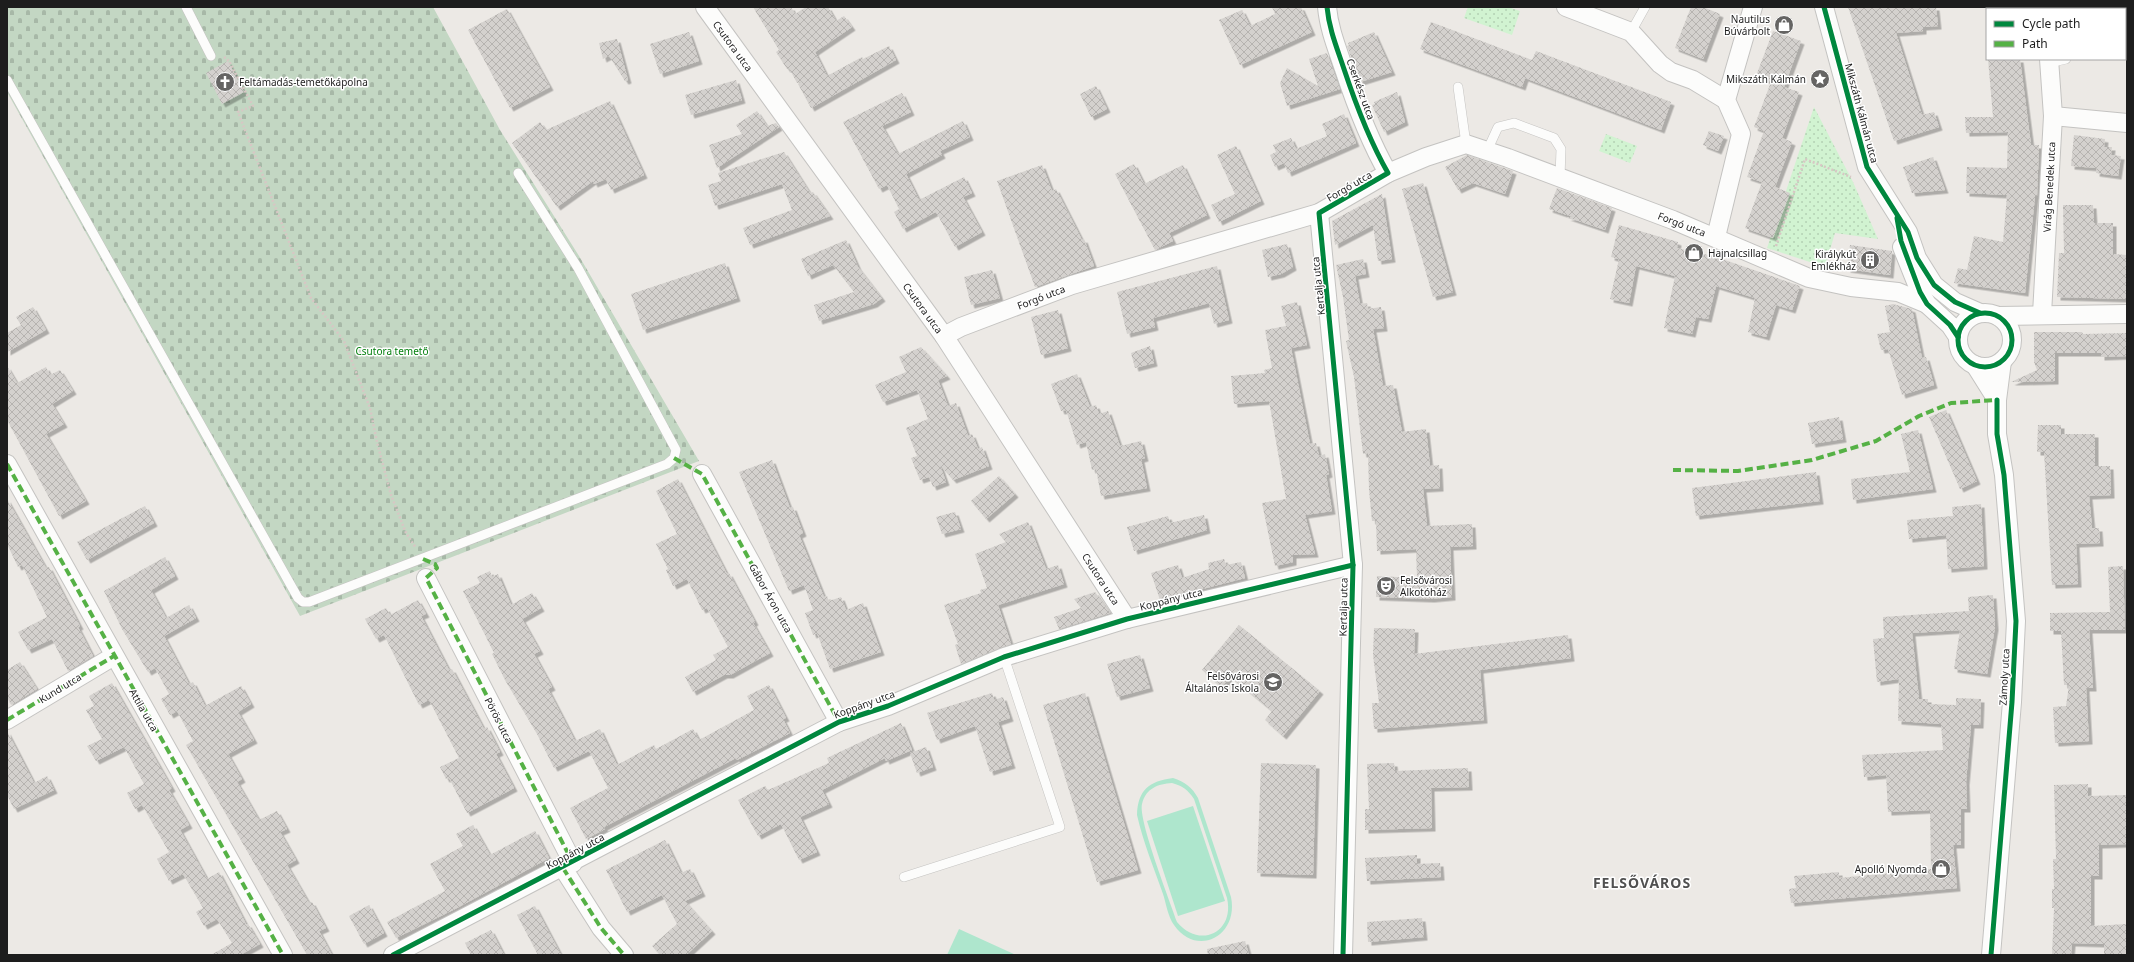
<svg xmlns="http://www.w3.org/2000/svg" width="2134" height="962" font-family="'Noto Sans',sans-serif">
	<style>
		.cemetery { fill: url(#cemetery-stones) }
		.park { fill: url(#park-dots) }
		.pitch { fill: #aee6cd; fill-rule: evenodd }
		.building { fill: url(#building-cross-hatch); filter: url(#shadow) }
		.lines { fill: none; stroke-linecap: round; stroke-linejoin: round }
		.lane-casing { stroke: #c4c3c1; stroke-width: 10 }
		.street-casing { stroke: #c4c3c1; stroke-width: 20 }
		.path { stroke: #d7c7c4; stroke-width: 2.5; stroke-dasharray: 2 2; stroke-linecap: butt }
		.lane { stroke: #fcfcfb; stroke-width: 9 }
		.street { stroke: #fcfcfb; stroke-width: 18 }
		.quiet { stroke: #55b145; stroke-width: 4; stroke-dasharray: 8 4; stroke-linecap: butt }
		.cycleway-casing { stroke: #fff; stroke-width: 8 }
		.cycleway { stroke: #00873e; stroke-width: 5 }
		.labels { text-anchor: middle; stroke-width: 3; stroke-linejoin: round; paint-order: stroke }
		.poi-label { font-size: 10px; fill: #1d1d1d; stroke: #fff; text-anchor: end }
		.street-label { font-size: 10px; fill: #1d1d1d; stroke: #fff }
		.park-label { font-size: 10px; fill: #05800f; stroke: #fff }
		.district-label { font-size: 14px; font-weight: bold; letter-spacing: 1px; fill: #505050; stroke: #fff }
	</style>
	<defs>
		<pattern id="cemetery-stones" width="16" height="16" patternUnits="userSpaceOnUse"><rect width="16" height="16" fill="#c3d7c3"/><path d="M2 7V4a2 2 0 0 1 4 0v3zM10 15v-3a2 2 0 0 1 4 0v3z" fill="#a7b8a7"/></pattern>
		<pattern id="park-dots" width="8" height="8" patternUnits="userSpaceOnUse"><rect width="8" height="8" fill="#d1f3d1"/><path d="M2 2h.1M6 6h.1" fill="none" stroke="#b3d0b3" stroke-width="1.8" stroke-linecap="round"/></pattern>
		<pattern id="building-cross-hatch" width="8" height="8" patternUnits="userSpaceOnUse"><rect width="8" height="8" fill="#d4d1ce"/><path d="M0 0l8 8M0 8l8-8" fill="none" stroke="#b6b3b0"/></pattern>
		<filter id="shadow"><feDropShadow dx="3.5" dy="3.5" stdDeviation="0" flood-color="#0004"/></filter>
	</defs>
	<rect width="100%" height="100%" fill="#ece9e5"/>
	<polygon class="cemetery" points="7,7 433,7 500,130 579,256 699,461 300,616 7,92"/>
	<g class="park">
		<polygon points="1468,7 1508,7 1520,11 1512,35 1464,18"/>
		<polygon points="1814,107 1853,182 1878,239 1835,233 1825,267 1767,248"/>
		<polygon points="1606,134 1637,146 1630,163 1599,151"/>
	</g>
	<g class="pitch">
		<path d="M1173,778C1185,782 1192,787 1198,798L1231,897C1239,936 1197,958 1174,925C1168,917 1166,903 1163,894C1154,868 1143,842 1137,815C1138,790 1149,781 1173,778ZM1172,783C1183,786 1188,790 1194,799L1227,898C1235,933 1199,949 1177,922C1170,901 1138,820 1142,804C1146,788 1158,784 1172,783Z"/>
		<polygon points="1193,806 1225,901 1178,916 1147,821"/>
		<polygon points="959,929 1016,955 947,955"/>
	</g>
	<g class="building">
		<polygon points="753,7 791,7 795,14 806,7 828,7 836,21 844,16 852,27 815,52 827,76 862,57 863,59 889,46 896,60 811,108 798,84 803,81 797,83 789,68 787,69 776,52 779,50"/>
		<polygon points="1272,7 1301,7 1312,32 1240,65 1219,20 1242,10 1250,26 1275,14"/>
		<polygon points="1691,7 1703,7 1720,14 1703,59 1675,48"/>
		<polygon points="1848,7 1936,7 1938,26 1923,27 1923,31 1896,33 1922,115 1934,112 1939,127 1894,141"/>
		<polygon points="507,9 550,87 510,108 468,30"/>
		<polygon points="1431,22 1532,60 1536,51 1671,102 1661,130 1525,78 1522,87 1420,49"/>
		<polygon points="1773,31 1801,41 1784,87 1799,92 1782,138 1792,142 1775,187 1790,193 1773,238 1745,228 1762,182 1747,177 1764,131 1754,127 1771,82 1756,76"/>
		<polygon points="689,32 699,61 660,74 650,44"/>
		<polygon points="1374,32 1392,72 1360,82 1347,46 1349,45 1348,43"/>
		<polygon points="617,39 628,80 625,81 609,56 603,59 599,43"/>
		<polygon points="1327,53 1340,89 1287,106 1280,83 1287,68 1318,86 1309,59"/>
		<polygon points="1988,59 2020,59 2031,145 2039,145 2037,196 2035,196 2025,293 1954,283 1958,268 1967,270 1974,236 2003,242 2007,195 1966,193 1967,167 2007,168 2008,132 1966,133 1965,117 1993,117"/>
		<polygon points="228,61 244,92 222,104 206,73"/>
		<polygon points="736,80 742,100 691,115 685,95"/>
		<polygon points="1096,86 1107,109 1091,117 1080,94"/>
		<polygon points="1397,92 1405,122 1384,132 1372,105 1375,104 1374,102"/>
		<polygon points="902,93 911,112 882,126 898,154 963,121 970,137 940,151 942,155 906,174 919,200 964,177 972,193 963,197 982,232 955,247 936,212 903,229 894,212 899,209 887,185 879,189 843,122"/>
		<polygon points="610,101 644,175 611,190 606,179 594,184 593,181 557,207 512,143 540,122 546,130"/>
		<polygon points="757,111 767,126 776,123 779,127 717,168 709,145 742,134 736,125"/>
		<polygon points="1344,114 1356,143 1288,173 1284,163 1275,167 1270,155 1276,152 1273,145 1291,138 1296,149 1327,136 1322,124"/>
		<polygon points="1709,131 1724,136 1718,151 1703,145"/>
		<polygon points="2074,135 2105,139 2104,147 2112,147 2111,155 2121,156 2118,176 2096,173 2097,168 2071,166"/>
		<polygon points="1236,146 1261,201 1219,222 1211,205 1235,194 1217,155"/>
		<polygon points="784,152 810,193 813,192 830,216 750,245 743,228 792,210 782,184 715,206 708,185 721,181 718,173"/>
		<polygon points="1467,155 1513,171 1505,194 1473,183 1458,190 1445,167"/>
		<polygon points="1933,157 1945,190 1912,193 1903,167"/>
		<polygon points="1134,164 1144,184 1183,165 1207,215 1169,233 1173,241 1155,250 1115,174"/>
		<polygon points="1042,165 1052,191 1056,189 1082,240 1084,239 1094,266 1035,287 997,181"/>
		<polygon points="1423,183 1453,292 1433,297 1402,189"/>
		<polygon points="1557,188 1612,208 1605,230 1567,217 1573,217 1549,209"/>
		<polygon points="1382,194 1392,259 1378,261 1373,225 1335,245 1332,221"/>
		<polygon points="2063,205 2093,205 2094,223 2113,223 2113,254 2127,255 2127,299 2057,297 2059,253 2064,253"/>
		<polygon points="1619,225 1678,242 1677,248 1722,258 1722,259 1800,286 1792,310 1776,305 1766,337 1748,332 1755,298 1716,286 1708,319 1696,317 1692,334 1664,328 1675,276 1636,266 1629,303 1610,299 1619,259 1611,257"/>
		<polygon points="846,240 858,267 882,298 874,304 819,321 814,305 854,292 833,265 808,276 801,259"/>
		<polygon points="1287,244 1293,267 1281,274 1268,277 1262,250"/>
		<polygon points="1850,245 1892,251 1890,275 1847,269"/>
		<polygon points="1363,259 1366,274 1355,276 1360,304 1367,303 1368,309 1381,307 1384,328 1373,329 1383,386 1393,385 1402,432 1426,429 1430,466 1439,465 1440,488 1423,489 1427,526 1472,524 1473,546 1450,547 1452,597 1431,599 1376,597 1377,576 1417,578 1416,549 1377,551 1376,521 1372,521 1369,490 1368,453 1363,454 1354,377 1346,341 1349,340 1343,297 1336,265"/>
		<polygon points="725,263 737,298 643,330 631,294"/>
		<polygon points="1217,266 1229,320 1214,324 1209,303 1153,318 1155,327 1127,334 1117,292"/>
		<polygon points="992,270 1000,298 971,305 964,277"/>
		<polygon points="1297,302 1307,345 1291,348 1310,444 1316,443 1319,456 1325,454 1329,474 1326,475 1332,511 1305,515 1315,554 1293,555 1293,562 1275,566 1262,503 1286,499 1269,401 1234,404 1231,376 1265,373 1264,370 1272,368 1265,330 1286,326 1281,306"/>
		<polygon points="1893,304 1912,309 1922,358 1926,357 1934,385 1902,395 1888,349 1881,350 1877,334 1890,332 1885,306"/>
		<polygon points="33,307 46,330 7,352 7,333 21,325 16,317"/>
		<polygon points="1058,310 1068,348 1041,355 1031,317"/>
		<polygon points="2034,332 2082,332 2083,334 2127,333 2127,356 2101,357 2101,353 2055,353 2055,381 2011,382 2037,370 2034,362"/>
		<polygon points="1150,346 1154,363 1135,368 1131,353"/>
		<polygon points="921,347 947,376 938,380 948,406 956,403 968,436 972,434 978,449 982,447 989,466 953,480 940,465 946,482 933,487 929,477 920,480 911,458 917,456 906,428 928,419 917,390 883,402 875,385 906,372 899,357"/>
		<polygon points="7,366 17,383 46,367 50,375 60,370 73,391 52,404 64,424 46,434 86,501 59,516 7,420"/>
		<polygon points="1077,374 1090,407 1096,405 1099,414 1108,411 1120,446 1141,441 1145,458 1141,459 1147,488 1101,496 1096,469 1092,470 1086,442 1077,445 1066,410 1061,411 1051,384"/>
		<polygon points="1946,410 1977,481 1960,489 1929,417"/>
		<polygon points="1839,417 1843,439 1812,444 1808,423"/>
		<polygon points="2038,425 2061,425 2061,434 2095,434 2095,466 2110,466 2111,495 2089,496 2092,528 2099,528 2100,543 2076,544 2078,584 2052,585 2044,452 2037,452"/>
		<polygon points="1918,430 1933,489 1853,500 1851,479 1910,472 1901,434"/>
		<polygon points="772,460 790,508 793,507 803,533 799,535 824,597 827,596 829,601 841,597 846,610 863,603 881,652 830,669 817,633 813,635 805,613 813,610 804,585 789,591 739,472"/>
		<polygon points="1816,472 1820,501 1696,516 1692,488"/>
		<polygon points="999,476 1015,494 986,519 971,501"/>
		<polygon points="678,479 727,574 729,573 755,622 753,623 770,653 730,675 724,675 693,692 685,677 716,660 713,655 728,647 707,608 702,610 687,579 673,586 666,570 668,569 656,544 677,534 656,491"/>
		<polygon points="7,499 46,568 49,567 80,626 78,627 93,656 68,671 52,639 28,650 18,632 47,617 22,565 18,567 7,544"/>
		<polygon points="1981,504 1984,566 1948,569 1946,535 1909,539 1907,520 1953,516 1952,507"/>
		<polygon points="145,506 154,523 87,560 77,542"/>
		<polygon points="955,512 961,529 942,534 936,517"/>
		<polygon points="1204,515 1207,530 1134,551 1127,527 1168,516 1170,523"/>
		<polygon points="1028,522 1046,569 1058,565 1064,584 998,605 1011,644 961,664 955,645 958,644 944,605 981,593 980,590 987,588 975,554 1006,542 999,534"/>
		<polygon points="165,557 175,576 151,590 166,618 189,605 196,618 164,636 189,684 193,682 205,706 241,686 251,704 238,712 254,740 228,754 242,779 237,782 259,820 277,811 287,829 280,832 296,860 287,865 309,903 312,902 326,928 319,931 332,955 307,955 186,745 193,741 177,711 170,715 161,699 169,694 155,668 148,672 122,629 104,591"/>
		<polygon points="1224,559 1226,565 1241,562 1245,578 1160,600 1151,573 1178,565 1182,578 1209,569 1208,563"/>
		<polygon points="2123,566 2125,630 2089,630 2093,688 2086,688 2089,741 2055,743 2053,707 2066,706 2069,685 2064,685 2061,631 2050,631 2050,613 2110,612 2108,567"/>
		<polygon points="490,571 492,577 498,574 511,605 532,593 541,608 522,619 540,651 534,654 552,687 548,689 575,741 600,729 617,765 654,745 656,749 693,729 699,740 754,710 747,696 769,685 786,718 783,719 790,733 737,760 736,758 604,827 605,829 586,839 570,808 608,788 589,751 554,768 537,734 505,680 492,654 494,653 463,591 480,583 477,577"/>
		<polygon points="1095,592 1110,613 1059,629 1054,617 1081,608 1074,599"/>
		<polygon points="1993,595 1995,627 1987,674 1954,669 1960,630 1912,633 1919,699 1928,699 1928,704 1956,705 1956,698 1981,699 1980,725 1971,725 1966,782 1967,809 1961,809 1961,845 1953,845 1957,888 1791,903 1789,889 1796,888 1794,876 1839,872 1839,878 1931,869 1930,810 1888,812 1886,775 1864,777 1862,755 1943,750 1941,724 1898,721 1899,679 1877,682 1873,639 1884,638 1883,617 1969,611 1968,597"/>
		<polygon points="418,600 426,614 421,616 449,670 452,669 484,729 487,727 500,752 496,754 514,788 467,813 449,778 446,779 440,767 459,758 429,700 419,705 384,635 376,639 365,619 386,608 390,615"/>
		<polygon points="1239,625 1320,691 1283,736 1265,720 1272,711 1230,676 1222,687 1202,670"/>
		<polygon points="1374,628 1415,629 1414,654 1568,635 1571,658 1480,670 1484,720 1374,729 1372,703 1379,703 1373,655"/>
		<polygon points="1140,655 1150,688 1117,697 1107,664"/>
		<polygon points="20,662 37,689 11,705 7,697 7,670"/>
		<polygon points="112,683 172,788 169,790 189,825 180,830 207,879 219,872 246,924 248,924 260,944 240,955 211,955 232,943 217,919 204,926 196,912 203,908 183,874 169,881 157,859 169,852 142,805 135,809 127,793 144,784 124,747 96,761 87,746 102,739 86,710 94,706 89,696"/>
		<polygon points="992,693 994,700 1003,697 1010,718 998,722 1012,765 990,772 975,726 937,740 927,713"/>
		<polygon points="1085,693 1138,870 1097,882 1043,705"/>
		<polygon points="901,723 912,750 886,761 885,758 822,790 829,804 800,817 817,852 799,860 781,824 758,836 738,800 765,786 768,790 829,763 827,758"/>
		<polygon points="7,731 34,783 47,776 54,790 14,809 7,795"/>
		<polygon points="926,747 933,767 917,773 910,753"/>
		<polygon points="1261,763 1316,765 1313,875 1257,873"/>
		<polygon points="1394,763 1395,771 1468,768 1469,787 1431,788 1432,828 1365,830 1365,809 1369,809 1367,764"/>
		<polygon points="2088,784 2088,796 2127,795 2127,844 2099,845 2099,876 2091,876 2091,926 2127,924 2126,955 2104,955 2104,944 2072,943 2071,955 2052,955 2054,908 2052,908 2052,889 2054,889 2053,859 2056,859 2054,785"/>
		<polygon points="473,825 490,855 535,831 549,858 455,909 396,938 387,922 445,891 430,864 463,846 456,834"/>
		<polygon points="665,840 681,873 690,869 702,893 685,901 712,931 686,955 660,955 652,946 677,924 662,895 627,912 606,870"/>
		<polygon points="1417,855 1417,864 1440,863 1441,877 1367,881 1365,858"/>
		<polygon points="369,905 384,933 364,944 349,916"/>
		<polygon points="535,906 561,955 538,955 517,915"/>
		<polygon points="1422,918 1424,937 1368,942 1367,922"/>
		<polygon points="491,930 504,955 471,955 465,943"/>
		<polygon points="1245,941 1249,955 1208,955 1207,949"/>
	</g>
	<g class="lines">
		<defs>
			<g id="lane">
				<polyline points="186,7 211,56"/>
				<polyline points="2076,7 2076,9"/>
				<polyline points="1631,32 1645,7"/>
				<polyline points="2049,63 2066,59"/>
				<polyline points="7,80 298,598 303,602 309,602 667,464 674,458 676,450 578,268 518,173"/>
				<polyline points="1458,87 1466,144"/>
				<polyline points="1487,151 1498,127 1514,123 1554,138 1561,149 1560,177"/>
				<polyline points="904,877 1060,827 1004,657"/>
			</g>
			<g id="street">
				<polyline points="705,7 944,336 1127,619"/>
				<path d="M1327,7C1329,29 1337,48 1344,69C1356,105 1369,140 1388,173"/>
				<polyline points="1566,7 1631,32 1660,64 1671,72 1693,80 1726,100"/>
				<polyline points="1824,7 1867,167 1908,232 1917,258 1934,285 1955,302 1980,313"/>
				<polyline points="2047,7 2047,9"/>
				<polyline points="2053,116 2127,123"/>
				<polyline points="1319,213 1353,565 1343,955"/>
				<polyline points="1716,237 1741,134 1726,100 1753,7"/>
				<polyline points="1902,247 1920,292 1927,304 1950,325 1958,337"/>
				<circle cx="1985" cy="340" r="27"/>
				<polyline points="2042,314 2053,116 2049,59"/>
				<polyline points="1998,316 2127,314"/>
				<polyline points="944,336 961,327 1072,285 1319,213 1388,173 1426,157 1466,144 1508,158 1673,220 1809,278 1851,287 1898,292 1927,304"/>
				<polyline points="1975,365 1997,400"/>
				<polyline points="7,464 283,955"/>
				<polyline points="702,474 839,722"/>
				<polyline points="426,578 573,863"/>
				<polyline points="7,720 114,656"/>
				<polyline points="563,868 601,928 624,955"/>
				<polyline points="393,955 839,722 888,706 1004,657 1127,619 1353,565"/>
				<polyline points="1991,955 2012,702 2016,621 2004,475 1997,434 1997,400 2002,361"/>
			</g>
		</defs>
		<use href="#lane" class="lane-casing"/>
		<use href="#street" class="street-casing"/>
		<g class="path">
			<polyline points="224,57 229,61 253,106 238,112 311,298 344,341 370,408 377,442 391,495 406,533 416,548"/>
			<polyline points="1776,246 1805,159 1851,177"/>
		</g>
		<use href="#lane" class="lane"/>
		<use href="#street" class="street"/>
		<g class="quiet">
			<polyline points="674,458 702,474 839,722"/>
			<polyline points="7,464 283,955"/>
			<polyline points="1673,470 1738,471 1812,460 1876,441 1919,416 1951,403 1997,400"/>
			<polyline points="423,559 435,564 437,568 426,578 573,863"/>
			<polyline points="7,720 114,656"/>
			<polyline points="563,868 601,928 624,955"/>
		</g>
		<defs>
			<g id="cycleway">
				<path d="M1327,7C1329,29 1337,48 1344,69C1356,105 1369,140 1388,173L1319,213L1353,565L1343,955"/>
				<polyline points="1824,7 1867,167 1908,232 1917,258 1934,285 1955,302 1980,313"/>
				<polyline points="1897,218 1901,241 1920,292 1927,304 1950,325 1958,337"/>
				<circle cx="1985" cy="340" r="27"/>
				<polyline points="393,955 839,722 888,706 1004,657 1127,619 1353,565"/>
				<polyline points="1991,955 2012,702 2016,621 2004,475 1997,434 1997,400"/>
			</g>
		</defs>
		<use href="#cycleway" class="cycleway-casing"/>
		<use href="#cycleway" class="cycleway"/>
	</g>
	<defs>
		<symbol id="shop-disc" viewBox="-11 -11 22 22"><circle r="9.5" fill="#656463" stroke="#fff"/><path d="M-5-2.5h2.3a2.7 3.5 0 0 1 5.4 0H5L5.5 6h-11ZM-1.5-2.5h3a1.5 2.3 0 0 0-3 0Z" fill="#fff"/></symbol>
		<symbol id="sight-disc" viewBox="-11 -11 22 22"><circle r="9.5" fill="#656463" stroke="#fff"/><path d="M0-6L1.8-2.2L6-1.7L2.9 1.2L3.7 5.4L0 3.3L-3.7 5.4L-2.9 1.2L-6-1.7L-1.8-2.2Z" fill="#fff"/></symbol>
		<symbol id="church-disc" viewBox="-11 -11 22 22"><circle r="9.5" fill="#656463" stroke="#fff"/><path d="M-1.2-6h2.4v3.5h3.3v2.4h-3.3V6h-2.4V-.1h-3.3v-2.4h3.3Z" fill="#fff"/></symbol>
		<symbol id="building-disc" viewBox="-11 -11 22 22"><circle r="9.5" fill="#656463" stroke="#fff"/><path d="M-4-6H4V6H1V3H-1V6H-4ZM-2.5-4.3h1.7v1.8h-1.7ZM.8-4.3h1.7v1.8H.8ZM-2.5-1h1.7V.8h-1.7ZM.8-1h1.7V.8H.8Z" fill="#fff"/></symbol>
		<symbol id="theatre-disc" viewBox="-11 -11 22 22"><circle r="9.5" fill="#656463" stroke="#fff"/><path d="M-5-5.5Q0-4 5-5.5V0Q5 5 0 6Q-5 5-5 0ZM-3.3-2.5H-1v1.5H-3.3ZM1-2.5H3.3v1.5H1ZM-2.8 1Q0 5.5 2.8 1Z" fill="#fff"/></symbol>
		<symbol id="school-disc" viewBox="-11 -11 22 22"><circle r="9.5" fill="#656463" stroke="#fff"/><path d="M0-5L7-2L0 1L-7-2ZM-4 1L0 2.5L4 1V4Q0 6-4 4Z" fill="#fff"/></symbol>
	</defs>
	<g fill-rule="evenodd">
		<use href="#shop-disc" x="1773" y="14" width="22" height="22"/>
		<use href="#sight-disc" x="1809" y="68" width="22" height="22"/>
		<use href="#church-disc" x="214" y="71" width="22" height="22"/>
		<use href="#shop-disc" x="1683" y="242" width="22" height="22"/>
		<use href="#building-disc" x="1859" y="249" width="22" height="22"/>
		<use href="#theatre-disc" x="1375" y="575" width="22" height="22"/>
		<use href="#school-disc" x="1262" y="671" width="22" height="22"/>
		<use href="#shop-disc" x="1930" y="858" width="22" height="22"/>
	</g>
	<g class="labels">
		<g class="poi-label">
			<text x="1770" y="23">Nautilus<tspan x="1770" dy="12">Búvárbolt</tspan></text>
			<text x="1806" y="83">Mikszáth Kálmán</text>
			<text x="239" y="86" text-anchor="start">Feltámadás-temetőkápolna</text>
			<text x="1708" y="257" text-anchor="start">Hajnalcsillag</text>
			<text x="1856" y="258">Királykút<tspan x="1856" dy="12">Emlékház</tspan></text>
			<text x="1400" y="584" text-anchor="start">Felsővárosi<tspan x="1400" dy="12">Alkotóház</tspan></text>
			<text x="1259" y="680">Felsővárosi<tspan x="1259" dy="12">Általános Iskola</tspan></text>
			<text x="1927" y="873">Apolló Nyomda</text>
		</g>
		<g class="street-label">
			<text transform="translate(733 46) rotate(54)" y="4">Csutora utca</text>
			<text transform="translate(1361 89) rotate(70)" y="4">Cserkész utca</text>
			<text transform="translate(1862 113) rotate(75)" y="4">Mikszáth Kálmán utca</text>
			<text transform="translate(1349 186) rotate(-30)" y="4">Forgó utca</text>
			<text transform="translate(2049 187) rotate(-87)" y="4">Virág Benedek utca</text>
			<text transform="translate(1682 224) rotate(21)" y="4">Forgó utca</text>
			<text transform="translate(1318 286) rotate(-96)" y="4">Kertalja utca</text>
			<text transform="translate(1041 297) rotate(-21)" y="4">Forgó utca</text>
			<text transform="translate(923 308) rotate(54)" y="4">Csutora utca</text>
			<text transform="translate(1101 579) rotate(57)" y="4">Csutora utca</text>
			<text transform="translate(771 598) rotate(61)" y="4">Gábor Áron utca</text>
			<text transform="translate(1171 599) rotate(-14)" y="4">Koppány utca</text>
			<text transform="translate(1343 607) rotate(-89)" y="4">Kertalja utca</text>
			<text transform="translate(2004 677) rotate(-87)" y="4">Zámoly utca</text>
			<text transform="translate(60 688) rotate(-31)" y="4">Kund utca</text>
			<text transform="translate(864 704) rotate(-20)" y="4">Koppány utca</text>
			<text transform="translate(144 710) rotate(60)" y="4">Attila utca</text>
			<text transform="translate(499 720) rotate(63)" y="4">Pörös utca</text>
			<text transform="translate(575 851) rotate(-28)" y="4">Koppány utca</text>
		</g>
		<g class="park-label">
			<text x="392" y="355">Csutora temető</text>
		</g>
		<g class="district-label">
			<text x="1642" y="888">FELSŐVÁROS</text>
		</g>
	</g>
	<rect width="2134" height="962" fill="none" stroke="#1d1d1d" stroke-width="16"/>
	<rect x="1986" y="8" width="140" height="52" fill="#ffffff" stroke="#a5a5a5"/>
	<rect x="1994" y="21" width="20" height="6" fill="#00873e" stroke="#a5a5a5"/>
	<text x="2022" y="28" font-size="12" fill="#1d1d1d">Cycle path</text>
	<rect x="1994" y="41" width="20" height="6" fill="#55b145" stroke="#a5a5a5"/>
	<text x="2022" y="48" font-size="12" fill="#1d1d1d">Path</text>
</svg>
